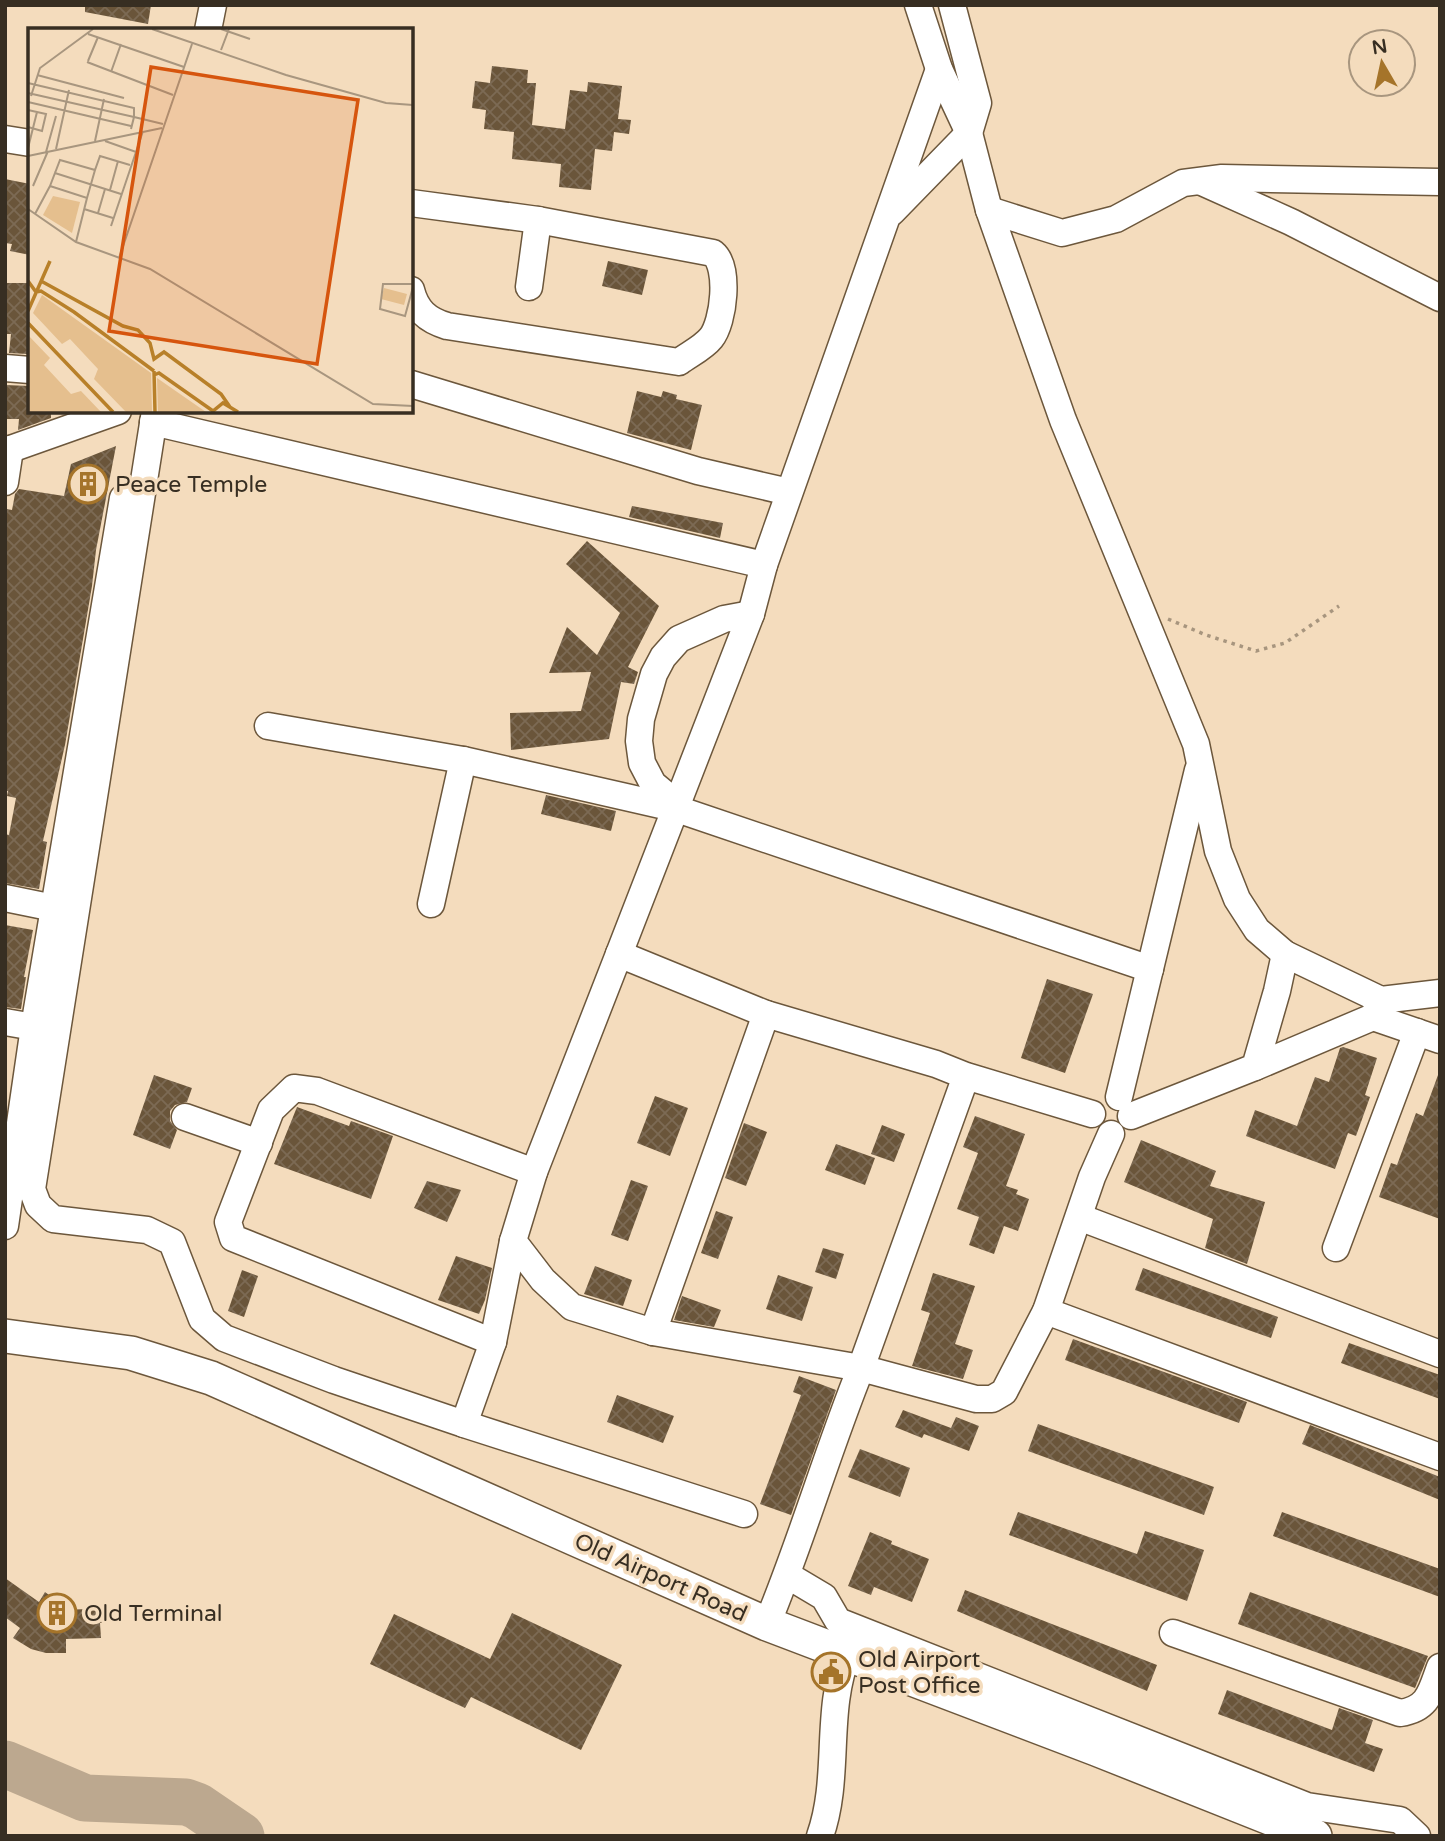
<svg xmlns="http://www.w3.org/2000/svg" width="1445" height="1841" font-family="'Varela Round',sans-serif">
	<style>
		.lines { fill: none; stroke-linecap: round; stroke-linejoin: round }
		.taxiway { stroke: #bca88f; stroke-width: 47 }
		.building { fill: url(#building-cross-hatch) }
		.minor-casing { stroke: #6c573c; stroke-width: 29 }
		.major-casing { stroke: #6c573c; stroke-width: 36 }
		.path { stroke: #a7957e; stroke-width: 3.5; stroke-dasharray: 3.5 5; stroke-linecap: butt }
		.minor { stroke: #fff; stroke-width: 26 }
		.major { stroke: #fff; stroke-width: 33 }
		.labels { text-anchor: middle; stroke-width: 7; stroke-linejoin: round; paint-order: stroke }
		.poi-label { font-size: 23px; fill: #372e22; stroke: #f4dcbd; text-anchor: start }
		.street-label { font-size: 23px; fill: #372e22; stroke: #f4dcbd }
		.inset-river { fill: none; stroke: #b88029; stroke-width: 3.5 }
		.inset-road { fill: none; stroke: #a8967f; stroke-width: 2 }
		.view { fill: #d6550e; fill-opacity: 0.15; stroke: #d6550e; stroke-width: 3.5 }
		.inset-edge { fill: none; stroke: #372e22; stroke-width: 3.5 }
	</style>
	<defs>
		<pattern id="building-cross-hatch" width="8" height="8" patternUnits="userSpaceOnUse" patternTransform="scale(1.75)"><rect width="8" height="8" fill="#6a553a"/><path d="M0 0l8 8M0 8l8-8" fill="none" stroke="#7c6a54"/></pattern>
	</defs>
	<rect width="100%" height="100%" fill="#f4dcbd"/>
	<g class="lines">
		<polyline class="taxiway" points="5,1764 85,1798 186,1802 197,1806 241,1836"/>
	</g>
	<g class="building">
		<polygon points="85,5 151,5 148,24 85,12"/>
		<polygon points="492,66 528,70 527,83 536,83 532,125 565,129 570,90 587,92 588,82 622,86 618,119 631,120 629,134 614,132 612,151 595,149 591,190 559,187 561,164 512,159 514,132 484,129 486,110 472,108 475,81 490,83"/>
		<polygon points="5,179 30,184 30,255 10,251 12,244 5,243"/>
		<polygon points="608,261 648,270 642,295 602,286"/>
		<polygon points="5,283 30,283 30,339 27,354 9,353 11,334 5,334"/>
		<polygon points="5,385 30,386 30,411 51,411 51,418 18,430 19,419 5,419"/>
		<polygon points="637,391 661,397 663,391 677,395 676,399 702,405 691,450 627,433"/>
		<polygon points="116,446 96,550 92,586 65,745 43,841 47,842 39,889 5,883 5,834 9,835 16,798 7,796 8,791 5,791 7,509 12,510 15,494 19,489 64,496 71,464"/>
		<polygon points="632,506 723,523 720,538 629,517"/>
		<polygon points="587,541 659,606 628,667 638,672 634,684 621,682 609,739 511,750 510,713 581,711 591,672 549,673 567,627 597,655 620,613 566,564"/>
		<polygon points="546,795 616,811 611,831 541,814"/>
		<polygon points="5,925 33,930 24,977 26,977 21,1009 5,1007"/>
		<polygon points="1047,979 1093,994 1065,1073 1021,1058"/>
		<polygon points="1343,1047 1377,1058 1365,1095 1370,1097 1356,1136 1348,1133 1335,1169 1246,1136 1255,1110 1297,1126 1315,1077 1329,1082 1340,1048"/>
		<polygon points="154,1075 192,1088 187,1102 175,1105 170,1111 170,1121 177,1130 170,1149 133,1135"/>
		<polygon points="1438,1075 1440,1075 1440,1219 1379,1197 1391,1163 1397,1165 1416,1113 1423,1116"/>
		<polygon points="655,1096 688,1108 670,1156 637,1143"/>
		<polygon points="297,1107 349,1126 351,1121 393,1136 371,1199 274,1164"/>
		<polygon points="975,1116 1025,1134 1006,1186 1018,1190 1016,1194 1029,1199 1018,1231 1004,1226 994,1254 969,1245 979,1217 957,1209 978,1153 963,1147"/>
		<polygon points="744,1123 767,1132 746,1186 725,1178"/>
		<polygon points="882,1125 905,1134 894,1162 871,1154"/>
		<polygon points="1141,1140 1216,1171 1210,1186 1265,1202 1247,1264 1205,1248 1213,1219 1124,1182"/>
		<polygon points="836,1144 875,1158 865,1185 825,1170"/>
		<polygon points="631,1180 648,1186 628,1241 611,1235"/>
		<polygon points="427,1181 461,1190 447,1222 414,1208"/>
		<polygon points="716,1211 733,1217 718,1259 701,1253"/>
		<polygon points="823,1248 844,1254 836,1279 815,1272"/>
		<polygon points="456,1256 492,1268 485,1300 479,1314 438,1300"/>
		<polygon points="595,1266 632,1280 623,1306 584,1294"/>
		<polygon points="1143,1268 1278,1317 1271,1338 1135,1290"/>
		<polygon points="242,1270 258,1276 244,1317 228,1311"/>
		<polygon points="933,1273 975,1286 955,1344 973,1350 963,1379 912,1366 930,1313 921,1310"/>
		<polygon points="778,1275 813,1287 802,1321 766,1309"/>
		<polygon points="682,1296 721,1310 714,1327 674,1320"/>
		<polygon points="1073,1339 1247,1402 1239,1423 1065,1360"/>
		<polygon points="1349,1343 1440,1375 1440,1399 1341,1363"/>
		<polygon points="799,1376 836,1390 791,1515 760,1504 801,1395 793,1392"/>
		<polygon points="617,1395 674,1416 663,1443 607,1422"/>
		<polygon points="903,1410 951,1428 956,1417 979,1426 969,1451 924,1434 922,1438 895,1427"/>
		<polygon points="1038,1424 1214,1487 1204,1515 1028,1451"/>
		<polygon points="1310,1425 1440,1477 1440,1500 1302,1444"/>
		<polygon points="860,1449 910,1468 900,1497 848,1477"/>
		<polygon points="1018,1512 1137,1554 1145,1531 1204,1550 1187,1601 1009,1535"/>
		<polygon points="1282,1512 1440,1569 1440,1597 1273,1536"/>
		<polygon points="870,1532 892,1541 891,1544 929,1559 912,1602 874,1587 871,1595 848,1586"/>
		<polygon points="5,1578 39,1602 45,1592 53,1598 65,1599 65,1610 108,1608 109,1622 100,1623 101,1638 66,1639 66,1653 46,1653 31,1649 13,1638 20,1628 5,1617"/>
		<polygon points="965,1590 1157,1665 1147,1691 957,1611"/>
		<polygon points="1250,1592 1428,1656 1415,1688 1238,1624"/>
		<polygon points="512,1613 622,1665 581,1750 471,1697 465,1708 370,1664 394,1614 490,1659"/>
		<polygon points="1227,1690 1332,1730 1339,1708 1373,1720 1365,1743 1383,1749 1374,1772 1218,1714"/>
	</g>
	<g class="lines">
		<defs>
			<g id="minor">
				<polyline points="918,5 939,69 969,133 989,210 1063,420 1196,744 1218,851 1237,899 1257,930 1285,954 1381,1000 1440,993"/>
				<polyline points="208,30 213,5"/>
				<polyline points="5,139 30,143"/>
				<polyline points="1204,183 1291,222 1440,298"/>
				<path d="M411,203L538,220L713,253C730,267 724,322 711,338C703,348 688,355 679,362L447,326C427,320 416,310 411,290"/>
				<polyline points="989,210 1062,233 1116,219 1183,183 1222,178 1440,182"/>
				<polyline points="892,212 969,133 978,103 952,5"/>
				<polyline points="529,287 538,220"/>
				<polyline points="5,368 30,370"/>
				<polyline points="411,384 698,471 789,492"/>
				<polyline points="155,411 32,1189 38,1205 53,1219 147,1230 172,1242 202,1319 224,1338 334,1380 464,1424 493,1342 513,1241"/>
				<polyline points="153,422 764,565"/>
				<polyline points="5,451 118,411"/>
				<polyline points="5,482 10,449"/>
				<polyline points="268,726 463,760 674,808 1150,969"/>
				<polyline points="677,804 653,784 642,763 639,741 641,719 654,674 663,657 679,639 724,619 751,614"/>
				<polyline points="5,898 54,908"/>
				<polyline points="431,904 463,760"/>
				<polyline points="619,954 751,614 764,565 939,69"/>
				<polyline points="1373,1017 1440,1040"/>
				<polyline points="5,1022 34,1027"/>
				<polyline points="1255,1067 1373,1017 1381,1000"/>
				<polyline points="966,1076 861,1368 653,1332 572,1307 543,1280 513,1241 534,1172 619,954 766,1014 936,1064 966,1076 1092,1114"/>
				<polyline points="1119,1097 1198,770"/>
				<polyline points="1131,1116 1255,1067 1277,991 1285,954"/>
				<polyline points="185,1117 259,1143"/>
				<polyline points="1079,1217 1440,1354"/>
				<polyline points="5,1226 34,1027 123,498"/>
				<polyline points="1336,1248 1417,1032"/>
				<polyline points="1046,1311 1440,1457"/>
				<polyline points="653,1332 766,1014"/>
				<polyline points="493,1342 233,1238 228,1222 271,1110 294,1088 317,1091 534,1172"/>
				<polyline points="464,1424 744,1514"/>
				<polyline points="787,1575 824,1597 838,1621 1307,1806 1400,1820 1417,1836"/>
				<path d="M767,1624C802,1540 827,1452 861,1368L976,1399H992L1004,1392L1046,1311L1092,1177L1111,1134"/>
				<path d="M1173,1633L1400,1713C1429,1709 1431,1691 1440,1667"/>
				<path d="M820,1836C841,1777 824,1711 848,1653"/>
			</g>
			<polyline id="major" points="5,1336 131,1353 211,1378 767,1624 1096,1749 1315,1836"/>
		</defs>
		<use href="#minor" class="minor-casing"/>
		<use href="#major" class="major-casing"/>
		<polyline class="path" points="1168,619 1206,635 1256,651 1285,643 1339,606"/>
		<use href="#minor" class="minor"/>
		<use href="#major" class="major"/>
	</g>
	<defs>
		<symbol id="building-ring" viewBox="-11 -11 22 22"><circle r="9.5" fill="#f4dcbd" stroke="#a5742a" stroke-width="1.5"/><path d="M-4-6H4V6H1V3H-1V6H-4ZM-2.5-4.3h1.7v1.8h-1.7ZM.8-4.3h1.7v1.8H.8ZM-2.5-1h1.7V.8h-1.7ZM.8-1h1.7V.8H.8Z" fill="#a5742a"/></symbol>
		<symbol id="civic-ring" viewBox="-11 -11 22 22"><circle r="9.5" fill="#f4dcbd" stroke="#a5742a" stroke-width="1.5"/><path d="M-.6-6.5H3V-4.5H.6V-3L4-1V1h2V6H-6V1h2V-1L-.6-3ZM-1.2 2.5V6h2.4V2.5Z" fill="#a5742a"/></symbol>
	</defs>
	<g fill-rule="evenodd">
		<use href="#building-ring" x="66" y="462" width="44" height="44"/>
		<use href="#building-ring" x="35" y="1591" width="44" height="44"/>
		<use href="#civic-ring" x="809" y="1650" width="44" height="44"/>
	</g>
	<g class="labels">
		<g class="poi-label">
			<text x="115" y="492">Peace Temple</text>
			<text x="84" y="1621">Old Terminal</text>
			<text x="858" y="1667">Old Airport<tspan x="858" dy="26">Post Office</tspan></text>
		</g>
		<g class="street-label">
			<text transform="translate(661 1577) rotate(24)" y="8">Old Airport Road</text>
		</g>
	</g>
	<g transform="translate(28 28)">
		<rect width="385" height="385" fill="#f4dcbd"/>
		<path d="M356,260L379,266L376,277L353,271ZM14,267L123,345L124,384H98L66,351L70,341L42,311L34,316L5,285ZM0,307L22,330L16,337L43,366L53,363L73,384H0ZM129,350L178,384H130Z" fill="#e5bf8e"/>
		<path d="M25,168L52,174L44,205L15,187Z" fill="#e5bf8e"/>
		<path class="inset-river" d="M0,253L8,264L13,263L46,284L126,343M13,253L95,298L110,302L122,315L126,331L136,324L193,366L202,379M0,283L22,233M0,295L85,384M126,343L127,384M126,347L131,345L185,383L195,375L210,384"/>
		<path class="inset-road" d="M124,1L258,47L358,75L385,77M193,1L222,11M60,6L156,39M193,22L201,1M60,33L70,9M59,34L145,67M83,44L93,16M9,47L96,70M0,55L106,80V89L0,65M3,68L12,40L65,1M0,74L103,98M0,82L18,86L14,103L0,99M103,101L106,89L135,96M67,113L76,71M77,113L108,124L115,103M0,120L9,84M28,121L41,62M18,124L28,88M0,128L134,100M27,145L32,132L67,142L72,128L102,137M5,158L20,123M22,158L27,145L93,166M82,162L90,133M0,181L48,214L122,241L345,376L385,378M56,181L85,190M70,185L77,161M7,186L22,158L59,170L67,142M83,198L108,124M48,214L59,170M91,230L164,16M385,256H355L352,281L377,288L385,259"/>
		<path class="view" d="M123,39L330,72L289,336L81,303Z"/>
		<rect width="385" height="385" class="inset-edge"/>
	</g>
	<rect width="1445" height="1841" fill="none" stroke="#372e22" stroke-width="14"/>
	<g transform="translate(1382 63) rotate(351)"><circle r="33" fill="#f4dcbd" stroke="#a8967f" stroke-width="2"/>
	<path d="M0-5L12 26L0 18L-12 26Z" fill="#a5742a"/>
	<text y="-10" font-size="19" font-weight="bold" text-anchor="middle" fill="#372e22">N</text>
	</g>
</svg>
